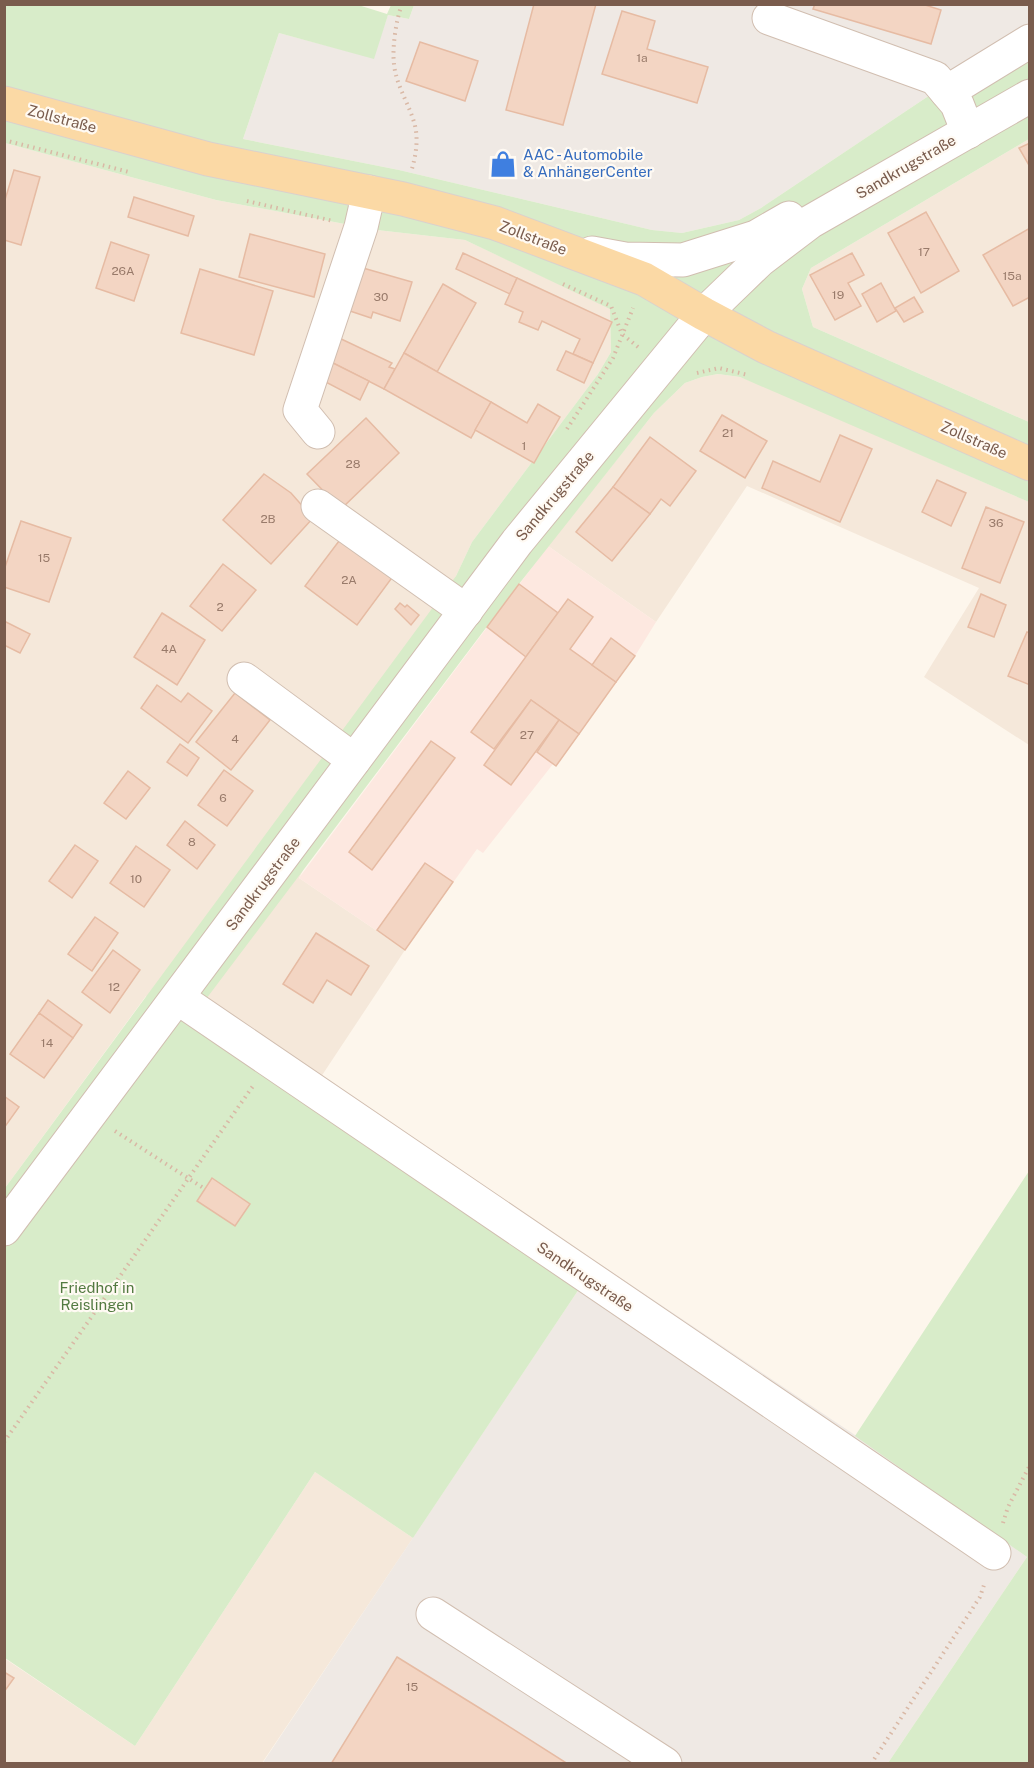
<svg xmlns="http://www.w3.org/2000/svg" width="1034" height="1768" font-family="'Public Sans',sans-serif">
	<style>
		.residential { fill: #f5e8da }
		.commercial { fill: #fde8e0 }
		.industrial { fill: #efe9e4 }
		.green { fill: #d8ecc9 }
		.building { fill: #f3d5c3; stroke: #e6bba3; stroke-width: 1.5 }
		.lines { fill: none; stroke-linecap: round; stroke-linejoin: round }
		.minor-casing { stroke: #d1beb0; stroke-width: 35 }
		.major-casing { stroke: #dad1cd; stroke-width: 35 }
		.path { stroke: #d9b8a5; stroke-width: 4; stroke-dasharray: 1.5 4.5; stroke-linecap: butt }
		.minor { stroke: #fff; stroke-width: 33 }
		.major { stroke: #fbd9a5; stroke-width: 33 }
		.labels { text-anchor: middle; stroke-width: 4.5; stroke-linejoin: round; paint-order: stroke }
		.number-label { font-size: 12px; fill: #987a6a }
		.street-label { font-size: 15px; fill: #7a5c4d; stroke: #fffaf3 }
		.shop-label { font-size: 15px; fill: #366cbe; stroke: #fffaf3; text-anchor: start }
		.park-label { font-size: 15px; fill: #537a41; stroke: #fffaf3 }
	</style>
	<rect width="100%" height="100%" fill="#fdf6ec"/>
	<g class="residential">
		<polygon points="1029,139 1029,422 813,327 802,289 811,268"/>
		<polygon points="5,143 216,200 377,230 465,240 610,308 611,352 598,374 472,542 456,576 299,878 405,950 305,1101 146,996 5,1188"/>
		<polygon points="718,374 740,377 764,386 1029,502 1029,745 924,677 979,588 747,486 656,622 548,546 654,413 685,383 702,377"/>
		<polygon points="315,1472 413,1538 262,1763 5,1763 4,1658 135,1746"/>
	</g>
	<polygon class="commercial" points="548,546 656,622 635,656 556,766 553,764 483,853 477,849 405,950 299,878"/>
	<g class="industrial">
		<polygon points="414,5 1029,5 1029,29 761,208 739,220 682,233 652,230 399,170 243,139 279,33 373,58 388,15 409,19"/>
		<polygon points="597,1262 855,1435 1027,1557 888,1763 262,1764"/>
	</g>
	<g class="green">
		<polygon points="355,4 387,14 391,5 414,5 409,19 388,15 374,59 279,33 243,139 399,170 652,230 682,233 739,220 761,208 1029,29 1029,139 811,268 802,289 813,327 1029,422 1029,502 740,377 718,374 702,377 685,383 654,413 519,584 188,1023 579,1289 413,1538 315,1472 135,1746 5,1658 5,1188 456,576 472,542 598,374 611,352 610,309 465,240 377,230 216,200 5,143 4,5"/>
		<polygon points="1029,1171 1029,1763 888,1763 1027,1557 855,1436"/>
	</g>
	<g class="building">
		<polygon points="534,4 596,4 563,125 506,110"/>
		<polygon points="815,4 922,4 941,10 931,44 813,9"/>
		<polygon points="622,11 655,21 647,49 708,67 697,103 602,74"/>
		<polygon points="420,42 478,61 465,101 406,81"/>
		<polygon points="1030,143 1030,167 1019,148"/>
		<polygon points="14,170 40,177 21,245 4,240 4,203"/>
		<polygon points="134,197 194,216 188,236 128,217"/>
		<polygon points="926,212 959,271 921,293 888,233"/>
		<polygon points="1030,228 1030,297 1013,306 983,255"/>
		<polygon points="250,234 325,254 314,297 239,277"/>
		<polygon points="111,242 149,255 134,301 96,288"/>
		<polygon points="463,253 517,278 510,294 456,269"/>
		<polygon points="852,253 864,275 848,283 861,306 835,320 810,275"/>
		<polygon points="363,268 412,282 400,321 373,312 371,318 350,311"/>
		<polygon points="200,269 273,291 254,355 181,333"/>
		<polygon points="517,278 612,322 593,363 573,354 580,339 542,321 538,330 519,322 523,312 505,304"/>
		<polygon points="881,283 896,311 877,322 862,294"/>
		<polygon points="443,284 476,303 437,372 404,353"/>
		<polygon points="914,297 923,312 904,322 895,308"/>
		<polygon points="337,337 392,363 389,367 395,369 384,389 327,360"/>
		<polygon points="566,351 593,363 584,383 557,370"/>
		<polygon points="404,353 491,402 471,438 384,389"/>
		<polygon points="327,360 369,381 360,400 318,378"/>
		<polygon points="491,402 527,423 538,404 560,417 534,463 475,430"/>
		<polygon points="722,415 767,441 745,478 700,451"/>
		<polygon points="366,418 399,453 341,509 307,474"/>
		<polygon points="840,435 872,449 840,522 762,488 773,461 820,482"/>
		<polygon points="650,437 696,471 670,506 661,499 650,514 613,487"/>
		<polygon points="264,474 291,493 313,518 271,564 223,520"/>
		<polygon points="937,480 966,493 951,526 922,512"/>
		<polygon points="613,487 650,514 612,561 576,532"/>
		<polygon points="986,507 1024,522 1000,583 962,568"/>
		<polygon points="21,521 71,538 49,602 4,587 4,570"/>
		<polygon points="342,537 394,575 357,625 305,586"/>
		<polygon points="223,564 256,590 222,631 190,606"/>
		<polygon points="519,584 558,613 526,657 487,627"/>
		<polygon points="981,594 1006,605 994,637 968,627"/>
		<polygon points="568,599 593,617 570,649 616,682 579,734 531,700 494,749 471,732"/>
		<polygon points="400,603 405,607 407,605 419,615 411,625 395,609"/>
		<polygon points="162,613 205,640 177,685 134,657"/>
		<polygon points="4,621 30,634 20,653 4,645"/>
		<polygon points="1027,632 1030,633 1030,685 1008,676"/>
		<polygon points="611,638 635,656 616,682 592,665"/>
		<polygon points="157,685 181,702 188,693 212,711 188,743 141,708"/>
		<polygon points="235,693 270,720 231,770 196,742"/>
		<polygon points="531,700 559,720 511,785 484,765"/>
		<polygon points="559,720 579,734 556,766 537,752"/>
		<polygon points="431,741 455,758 372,870 349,852"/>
		<polygon points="180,744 199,758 187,776 167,762"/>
		<polygon points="224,770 253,791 227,826 198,805"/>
		<polygon points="128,771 150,788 126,819 104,803"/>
		<polygon points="185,821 215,845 197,869 167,845"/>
		<polygon points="75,845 98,861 72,898 49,881"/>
		<polygon points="136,846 170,870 144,907 110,883"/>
		<polygon points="425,863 453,882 405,950 377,930"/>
		<polygon points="95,917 118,933 92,971 68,954"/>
		<polygon points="316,933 369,966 351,995 327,980 313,1003 283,984"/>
		<polygon points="113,950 140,970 110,1013 82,992"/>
		<polygon points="48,1000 82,1025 73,1038 39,1013"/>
		<polygon points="39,1013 73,1038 44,1078 10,1054"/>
		<polygon points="4,1096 19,1107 4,1128"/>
		<polygon points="212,1178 250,1204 235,1226 197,1201"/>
		<polygon points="397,1657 494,1717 568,1764 331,1764"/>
		<polygon points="4,1672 14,1678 4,1692"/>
	</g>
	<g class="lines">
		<defs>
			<g id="minor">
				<polyline points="769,18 935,78 957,104 968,132"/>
				<polyline points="947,92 1030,41"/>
				<polyline points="592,253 625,259 683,260 756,237 789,218"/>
				<polyline points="318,432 300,410 361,227 369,192"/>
				<polyline points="318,506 466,611"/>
				<polyline points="244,679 354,760"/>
				<polyline points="178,998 994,1553"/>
				<polyline points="4,1229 517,542 704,314 760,260 810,222 1030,96"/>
				<polyline points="433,1614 665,1764"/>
			</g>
			<polyline id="major" points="4,103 208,159 403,199 495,223 644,279 704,314 766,347 1030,464"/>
		</defs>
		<use href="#minor" class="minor-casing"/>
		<use href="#major" class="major-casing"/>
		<g class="path">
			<path d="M402,4C396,20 392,48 394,64C396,85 408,102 414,122C419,138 416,156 411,172"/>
			<polyline points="4,140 129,172"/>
			<polyline points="247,201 333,221"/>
			<polyline points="563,284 611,306 622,334 638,347"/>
			<polyline points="697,373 719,368 748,375"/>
			<polyline points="567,429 613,358 633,308"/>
			<polyline points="115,1131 205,1189"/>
			<polyline points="4,1442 253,1086"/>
			<polyline points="1003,1523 1008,1507 1030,1465"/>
			<polyline points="871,1764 980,1597 985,1582"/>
		</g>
		<use href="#minor" class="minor"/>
		<use href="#major" class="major"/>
	</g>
	<defs>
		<symbol id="shop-bare" viewBox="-9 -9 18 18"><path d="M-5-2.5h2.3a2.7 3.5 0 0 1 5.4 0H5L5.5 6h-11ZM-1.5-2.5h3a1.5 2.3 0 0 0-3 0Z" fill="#3f7fe0" stroke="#fffaf3" stroke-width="2.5" paint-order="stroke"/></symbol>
	</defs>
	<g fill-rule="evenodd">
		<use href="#shop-bare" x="484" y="145" width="38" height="38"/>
	</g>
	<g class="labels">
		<g class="number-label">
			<text x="642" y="62">1a</text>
			<text x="924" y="256">17</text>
			<text x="123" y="275">26A</text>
			<text x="1012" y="280">15a</text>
			<text x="838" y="299">19</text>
			<text x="381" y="301">30</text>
			<text x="728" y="437">21</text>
			<text x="524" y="450">1</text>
			<text x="353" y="468">28</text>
			<text x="268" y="523">2B</text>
			<text x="996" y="527">36</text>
			<text x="44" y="562">15</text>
			<text x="349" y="584">2A</text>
			<text x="220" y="611">2</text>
			<text x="169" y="653">4A</text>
			<text x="527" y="739">27</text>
			<text x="235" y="743">4</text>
			<text x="223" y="802">6</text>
			<text x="192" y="846">8</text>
			<text x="136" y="883">10</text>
			<text x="114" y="991">12</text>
			<text x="47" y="1047">14</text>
			<text x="412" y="1691">15</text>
		</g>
		<g class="street-label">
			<text transform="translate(62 119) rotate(15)" y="5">Zollstraße</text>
			<text transform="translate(906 167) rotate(-30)" y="5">Sandkrugstraße</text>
			<text transform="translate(533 238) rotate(21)" y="5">Zollstraße</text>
			<text transform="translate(974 440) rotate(24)" y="5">Zollstraße</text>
			<text transform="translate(555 496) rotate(-50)" y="5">Sandkrugstraße</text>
			<text transform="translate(263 884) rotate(-53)" y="5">Sandkrugstraße</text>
			<text transform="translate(585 1277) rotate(34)" y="5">Sandkrugstraße</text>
		</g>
		<g class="shop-label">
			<text x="523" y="160">AAC - Automobile<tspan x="523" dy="17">&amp; AnhängerCenter</tspan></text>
		</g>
		<g class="park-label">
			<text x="97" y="1293">Friedhof in<tspan x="97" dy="17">Reislingen</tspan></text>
		</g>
	</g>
	<rect width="1034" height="1768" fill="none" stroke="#7a5c4d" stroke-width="12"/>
</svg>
